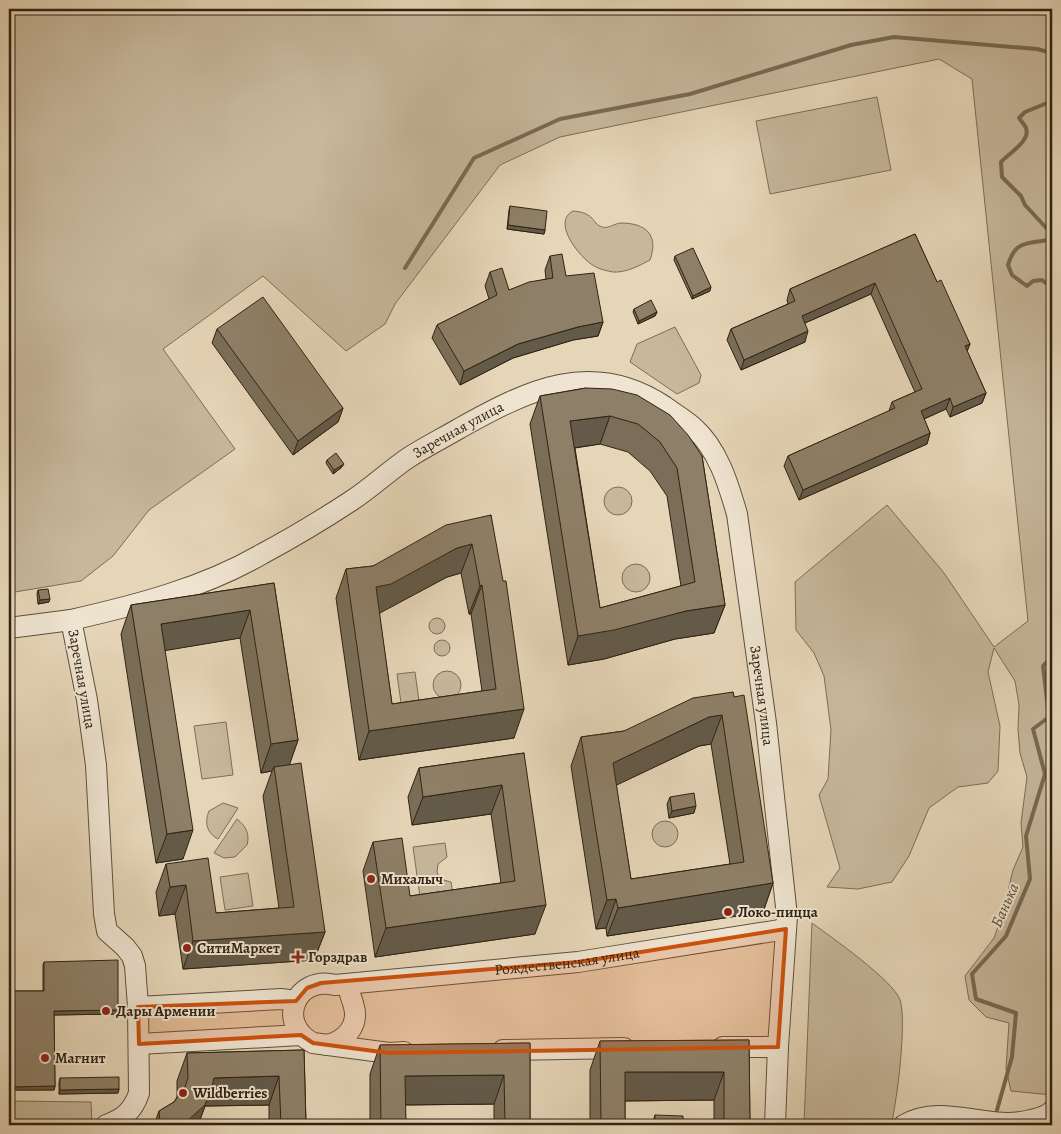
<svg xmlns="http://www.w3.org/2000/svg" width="1061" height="1134" font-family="Alegreya,serif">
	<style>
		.green { fill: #c7b89c; stroke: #7b6e57 }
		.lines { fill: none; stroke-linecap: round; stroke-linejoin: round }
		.stream { stroke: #786a54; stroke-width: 4 }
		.minor-casing { stroke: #5d503c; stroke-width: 22 }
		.minor { stroke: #efe4d1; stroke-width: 20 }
		.wall { fill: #7a6e59; stroke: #2f2312; fill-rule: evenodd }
		.shaded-wall { fill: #635a49; stroke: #2f2312 }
		.building { fill: #8e8068; stroke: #2f2312; fill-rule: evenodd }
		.marked { fill: #cc510d; fill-opacity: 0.2; stroke: #cc510d; stroke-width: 4; stroke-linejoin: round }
		.poi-dot { fill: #8f2418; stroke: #efe4d1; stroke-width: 2 }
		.labels { text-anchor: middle; stroke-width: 4; stroke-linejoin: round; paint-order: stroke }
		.street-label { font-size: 15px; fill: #2f2312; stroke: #efe4d1 }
		.poi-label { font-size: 15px; font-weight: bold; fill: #2f2312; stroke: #efe4d1; text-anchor: start }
		.water-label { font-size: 16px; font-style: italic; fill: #594c38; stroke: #efe4d1 }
	</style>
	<rect width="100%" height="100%" fill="#e6d6b8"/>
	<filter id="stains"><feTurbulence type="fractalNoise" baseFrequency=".004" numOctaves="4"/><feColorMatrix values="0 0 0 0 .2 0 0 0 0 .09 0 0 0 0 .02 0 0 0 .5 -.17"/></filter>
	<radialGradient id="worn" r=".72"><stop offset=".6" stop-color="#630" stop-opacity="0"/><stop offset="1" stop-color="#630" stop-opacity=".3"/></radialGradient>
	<g class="green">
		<polygon points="9,9 1052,9 1052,1095 1011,1091 1006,1069 1009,1023 986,1017 969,1000 965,976 994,938 1002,916 1013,870 1023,847 1021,823 1027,777 1020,753 1018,729 1019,705 1015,681 994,648 988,672 1000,726 998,771 988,783 958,787 929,808 909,856 892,882 858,889 827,887 840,868 819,795 828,779 831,730 824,676 814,653 796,630 795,582 887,505 944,573 994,647 1028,621 972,79 939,59 560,137 500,165 395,304 385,324 346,351 263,276 163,349 235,449 149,510 113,556 81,581 9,593"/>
		<polygon points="877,97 891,170 770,194 756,121"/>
		<path d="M573,211C596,213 591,223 602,227C609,229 615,223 621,223C646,223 659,235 650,260C639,266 625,273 613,272C607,271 599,269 594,266C580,258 551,222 573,211Z"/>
		<polygon points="675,327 701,375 699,383 677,394 630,362 637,344"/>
		<circle cx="618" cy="501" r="14"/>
		<circle cx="636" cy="578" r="14"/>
		<circle cx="437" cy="626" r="8"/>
		<circle cx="442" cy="648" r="8"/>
		<circle cx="447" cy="685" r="14"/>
		<polygon points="415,672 419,701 401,703 397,674"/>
		<polygon points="226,722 233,775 202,779 194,726"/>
		<path d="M223,803L238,808L218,839C207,833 204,823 209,811Z"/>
		<path d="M237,819C246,826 250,834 247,845L235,857L224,858L214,853Z"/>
		<circle cx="665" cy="834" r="13"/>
		<polygon points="445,843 447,857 438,864 437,872 440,879 451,882 454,900 421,904 413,847"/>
		<polygon points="248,873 253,906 225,910 220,877"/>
		<path d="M812,923C831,937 893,980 900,1000C907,1021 897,1102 891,1125H804Z"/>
		<polygon points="9,1101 91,1102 92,1125 9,1125"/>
	</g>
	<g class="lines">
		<g class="stream">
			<path d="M1052,101L1025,112L1019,118C1021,121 1025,125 1026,128C1031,141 1008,154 1001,162L1002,177L1021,196L1025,205L1051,233L1048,240C1026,244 1015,241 1008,265L1012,275L1027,286L1033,281L1042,280L1052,288"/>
			<polyline points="405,268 474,158 560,119 690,94 851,45 894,37 1037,49 1052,53"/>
			<polyline points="997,1110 1012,1057 1016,1013 976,999 972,974 1006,936 1030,879 1026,836 1045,774 1033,729 1049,717 1043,666 1052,656"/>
		</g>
		<defs>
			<g id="minor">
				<polyline points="9,628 71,620"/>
				<polyline points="138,1007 281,999 296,1001"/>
				<polyline points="139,1044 301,1035"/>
				<path d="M327,1045C345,1041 359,1026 354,1007C352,997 348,994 349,984"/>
				<polyline points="723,1047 778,1047"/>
				<polyline points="503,1050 624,1048"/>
				<path id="s1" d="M404,1052L389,1053L313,1043C276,1024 295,975 335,985L578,962L786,929"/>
				<path id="s2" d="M106,1125C123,1119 133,1111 139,1093L138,1007L135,966L132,956L125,947L107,931L104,914L96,765L87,700L71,620C137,605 203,588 262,554C292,538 322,520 351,501C371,488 389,471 408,458C425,447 443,438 460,428C528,390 592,358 664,406C673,413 684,419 693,427C718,449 728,483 737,514L766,723L787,916L778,1047L775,1125"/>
				<path d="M904,1125C944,1102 988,1132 1031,1120C1039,1118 1046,1117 1052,1111"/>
			</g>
		</defs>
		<use href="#minor" class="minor-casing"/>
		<use href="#minor" class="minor"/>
	</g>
	<g class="wall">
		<polygon points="510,206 545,230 544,234 507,229 509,210"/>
		<polygon points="915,234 937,282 970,344 967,351 986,393 982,403 950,417 946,409 924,419 930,433 927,444 799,500 784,466 788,456 889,411 892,402 915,392 871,294 805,323 805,342 741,370 727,340 731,329 788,304 787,300 790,289"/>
		<polygon points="550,256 603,322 598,336 573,340 513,358 460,385 432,338 437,325 489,299 485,286 490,272 509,290 546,279 545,270"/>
		<polygon points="675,256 710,291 692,299 674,260"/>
		<polygon points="634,309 657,312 655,316 638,324 633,312"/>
		<polygon points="217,329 343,408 338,422 293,455 212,343"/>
		<path d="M586,388L702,456L725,605L714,633L675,639L604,659L568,665L530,424L540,396ZM600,444L628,452L650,471L667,496L681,586L600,608L575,448Z"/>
		<polygon points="327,460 342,467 333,474 326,463"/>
		<path d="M491,515L514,738L359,760L336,598L346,569L373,566ZM461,573L469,614H471L482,691L392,704L379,613L447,577Z"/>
		<polygon points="274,583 298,740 289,765 325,932 314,960 183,969 175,914 159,916 156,892 166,864 216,913 279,908 263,796 272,771 261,773 240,638 165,650 183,859 156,863 121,634 131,605"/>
		<polygon points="38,590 49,602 38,604 37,594"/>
		<path d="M733,692L773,883L763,912L607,936L606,928L596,929L571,766L581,737L624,731ZM711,744L730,864L631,879L616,785L699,746Z"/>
		<polygon points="524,753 535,934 375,957 363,871 373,842 410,896 501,883 491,814 412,825 408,797 419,768"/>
		<polygon points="670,797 694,813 669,818 667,804"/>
		<polygon points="44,962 117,1014 54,1015 55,1086 54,1090 9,1090 9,991 43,991 43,965"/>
		<polygon points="749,1040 750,1125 714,1125 714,1100 625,1101 625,1125 590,1125 590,1070 600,1041"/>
		<polygon points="530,1043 530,1125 494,1125 494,1104 405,1105 406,1125 370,1125 370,1074 380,1045"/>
		<polygon points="304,1050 306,1125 269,1125 269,1105 205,1106 198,1125 154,1125 159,1111 174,1102 177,1097 177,1081 187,1053"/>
		<polygon points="60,1078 119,1089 118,1093 59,1094 59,1082"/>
		<polygon points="655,1115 683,1125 653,1125 653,1122"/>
	</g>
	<g class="shaded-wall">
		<polygon points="508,225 545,230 544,234 507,229"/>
		<polygon points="875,283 871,294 798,326 802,316"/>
		<polygon points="711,287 710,291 692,299 693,296"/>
		<polygon points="657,312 655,316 638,324 639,321"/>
		<polygon points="603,322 598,336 573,340 513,358 460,385 464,371 518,344 578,327"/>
		<polygon points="808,331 805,342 741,370 744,360"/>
		<polygon points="970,344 966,354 965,346"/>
		<polygon points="986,393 982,403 950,417 953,407"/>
		<polygon points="950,398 946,409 917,422 921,411"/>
		<polygon points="343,408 338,422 293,455 298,441"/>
		<polygon points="610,416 600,444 560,450 570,421"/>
		<polygon points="930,433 927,444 799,500 803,490"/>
		<polygon points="344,464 342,467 333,474 334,470"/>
		<polygon points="472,544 461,573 447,577 380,613 365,615 376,587 457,548"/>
		<polygon points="482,585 471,614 469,614 480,586"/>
		<polygon points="50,599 49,602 38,604 40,600"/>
		<polygon points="725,605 714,633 675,639 604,659 568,665 578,636 686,611"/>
		<polygon points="250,610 240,638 151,653 161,624"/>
		<polygon points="524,709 514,738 359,760 369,731"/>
		<polygon points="722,715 711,744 699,746 602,792 613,763 709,717"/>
		<polygon points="298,740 288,769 274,767 272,771 261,773 271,744"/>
		<polygon points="502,785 491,814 412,825 423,797"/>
		<polygon points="696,806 694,813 669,818 672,811"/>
		<polygon points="193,830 183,859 156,863 167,834"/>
		<polygon points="773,883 763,912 607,936 618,908"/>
		<polygon points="186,885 175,914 159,916 170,887"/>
		<polygon points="616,899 606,928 596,929 607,900"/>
		<polygon points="546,905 535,934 375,957 386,928"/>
		<polygon points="325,932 314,960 183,969 193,941"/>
		<polygon points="118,1010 117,1014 53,1015 54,1011"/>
		<polygon points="625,1072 724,1072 714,1100 614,1101"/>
		<polygon points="504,1075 494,1104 395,1105 405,1076"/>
		<polygon points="279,1076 269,1105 205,1106 198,1125 185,1125 214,1078"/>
		<polygon points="55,1086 54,1090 9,1090 9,1087"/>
		<polygon points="119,1089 118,1093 59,1094 60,1090"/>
	</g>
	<g class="building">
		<polygon points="510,206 547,211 545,230 508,225"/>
		<polygon points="915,234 937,282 941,280 970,344 965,346 986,393 953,407 950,398 921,411 930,433 803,490 788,456 895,408 892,402 922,389 875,283 802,316 808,331 744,360 731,329 795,301 790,289"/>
		<polygon points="693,248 711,287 693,296 675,256"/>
		<polygon points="562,254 566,276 594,273 603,322 578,327 518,344 464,371 437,325 497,295 490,272 502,268 509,290 529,282 553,278 550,256"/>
		<polygon points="263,297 343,408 298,441 217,329"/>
		<polygon points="651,300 657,312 639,321 634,309"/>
		<path d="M586,388L612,389L637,395L670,415L688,435L702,456L725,605L686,611L614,630L578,636L540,396ZM610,416L638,424L660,442L677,468L695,582L600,608L570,421Z"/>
		<polygon points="336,453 344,464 334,470 327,460"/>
		<path d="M491,515L503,581H506L524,709L369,731L346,569L373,566L446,525ZM472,544L480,586L482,585L496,689L392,704L376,587L391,584L457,548Z"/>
		<polygon points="274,583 298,740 271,744 250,610 161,624 193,830 167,834 131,605"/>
		<polygon points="48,589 50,599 40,600 38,590"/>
		<path d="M733,692L734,697L744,695L773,883L618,908L616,899L607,900L581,737L624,731L693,698ZM722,715L744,862L631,879L613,763L709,717Z"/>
		<polygon points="524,753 546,905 386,928 373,842 402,838 410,896 515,881 502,785 423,797 419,768"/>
		<polygon points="301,763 325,932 193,941 186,885 170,887 166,864 208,858 216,913 294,907 274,767"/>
		<polygon points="694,793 696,806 672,811 670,797"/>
		<polygon points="118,960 118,1010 54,1011 55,1086 9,1087 9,991 44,991 44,962"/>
		<polygon points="749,1040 750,1125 724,1125 724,1072 625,1072 625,1125 601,1125 600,1041"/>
		<polygon points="530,1043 530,1125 505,1125 504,1075 405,1076 406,1125 381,1125 380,1045"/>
		<polygon points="304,1050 306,1125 281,1125 279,1076 214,1078 212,1087 205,1105 186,1122 186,1125 160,1125 159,1111 174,1102 185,1087 188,1078 187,1053"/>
		<polygon points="119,1077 119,1089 60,1090 60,1078"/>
		<polygon points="655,1115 683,1116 683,1125 655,1125"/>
	</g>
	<path class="marked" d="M786,929L778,1047L389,1053L313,1043L301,1035L139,1044L138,1007L296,1001L307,988L321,983L578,962Z"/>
	<g class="poi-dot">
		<circle cx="371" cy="879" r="5"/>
		<circle cx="728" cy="912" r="5"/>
		<circle cx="187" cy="948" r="5"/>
		<path d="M295.5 949.5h5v5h5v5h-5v5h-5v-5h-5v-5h5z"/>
		<circle cx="106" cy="1011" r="5"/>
		<circle cx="45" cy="1058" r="5"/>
		<circle cx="183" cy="1093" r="5"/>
	</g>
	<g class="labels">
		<g class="street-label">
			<text dy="5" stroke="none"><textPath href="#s2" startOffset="970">Заречная улица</textPath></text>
			<text transform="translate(82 679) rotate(80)" y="5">Заречная улица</text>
			<text dy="5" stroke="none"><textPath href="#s2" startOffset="1509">Заречная улица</textPath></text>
			<text dy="5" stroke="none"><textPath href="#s1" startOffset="421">Рождественская улица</textPath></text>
		</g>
		<g class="poi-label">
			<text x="381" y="884">Михалыч</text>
			<text x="738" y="917">Локо-пицца</text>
			<text x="197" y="953">СитиМаркет</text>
			<text x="308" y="962">Горздрав</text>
			<text x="116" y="1016">Дары Армении</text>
			<text x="55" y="1063">Магнит</text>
			<text x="193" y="1098">Wildberries</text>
		</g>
		<g class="water-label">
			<text transform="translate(1004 905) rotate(-66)" y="6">Банька</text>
		</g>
	</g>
	<rect width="1061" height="1134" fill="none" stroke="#e6d6b8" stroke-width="30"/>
	<rect x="10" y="10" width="1041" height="1114" fill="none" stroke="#2f2312" stroke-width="2.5"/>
	<rect x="15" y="15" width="1031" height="1104" fill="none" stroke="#2f2312"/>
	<rect width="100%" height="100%" filter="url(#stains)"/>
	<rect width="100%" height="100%" fill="url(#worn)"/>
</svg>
